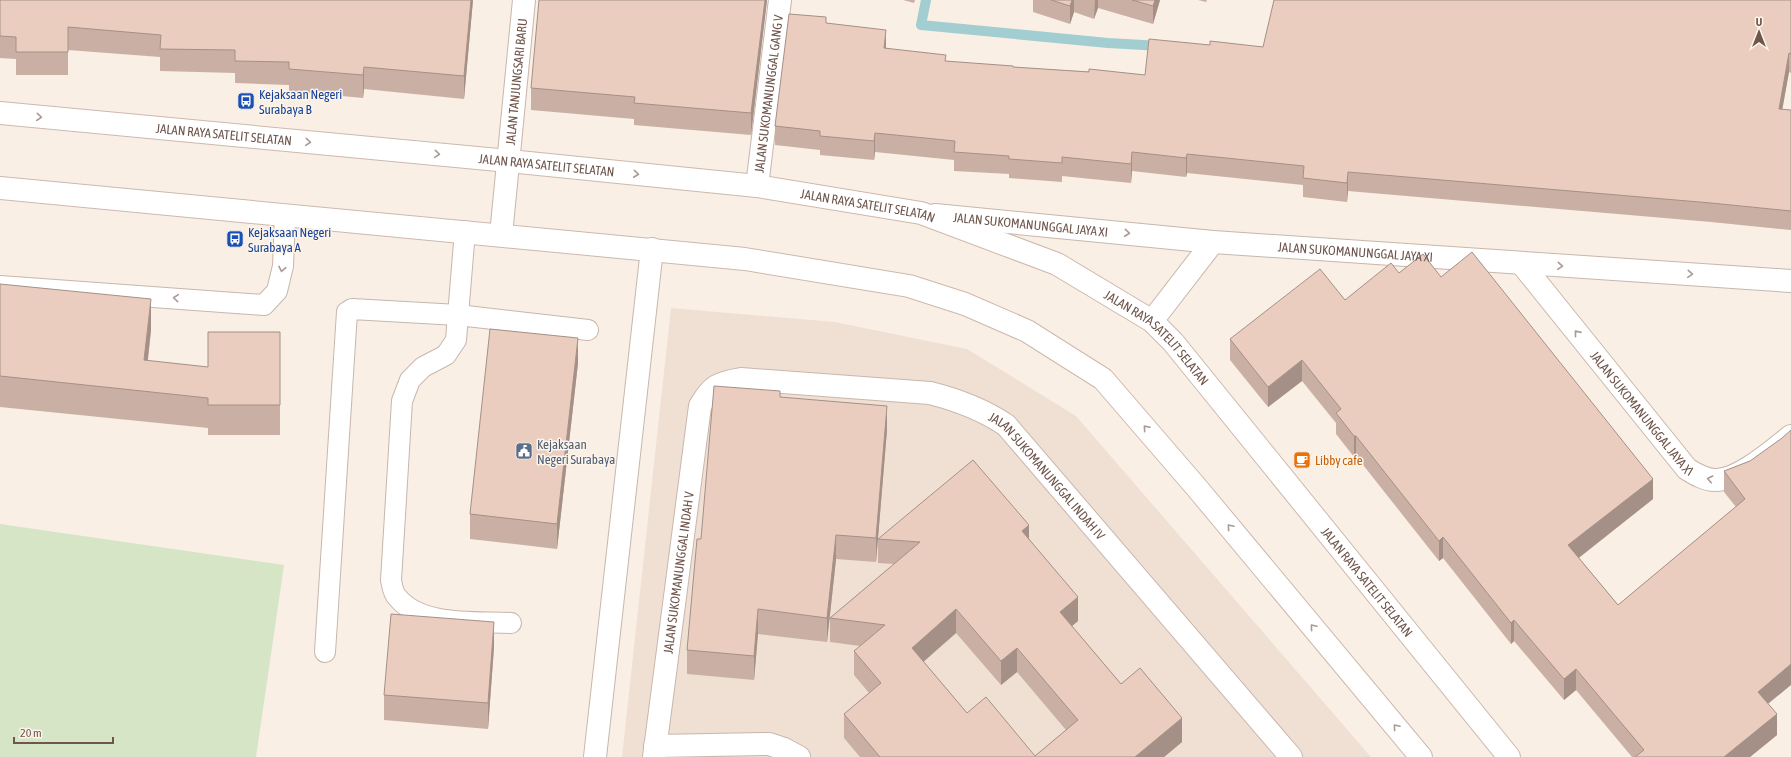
<svg xmlns="http://www.w3.org/2000/svg" width="1791" height="757" font-family="'Asap Condensed',sans-serif">
	<style>
		.residential { fill: #f0e0d4 }
		.green { fill: #d5e5c5 }
		.lines { fill: none; stroke-linecap: round; stroke-linejoin: round }
		.stream { stroke: #a3ced1; stroke-width: 10 }
		.service-casing { stroke: #c9b6ac; stroke-width: 22 }
		.minor-casing { stroke: #c9b6ac; stroke-width: 24 }
		.secondary-casing { stroke: #ceb8ad; stroke-width: 24 }
		.service { stroke: #fff; stroke-width: 20 }
		.minor { stroke: #fff; stroke-width: 22 }
		.secondary { stroke: #fff; stroke-width: 22 }
		.wall { fill: #cab0a4; fill-rule: evenodd }
		.shaded-wall { fill: #a49086 }
		.building { fill: #ebcdbf; stroke: #a49086; fill-rule: evenodd }
		.oneway { stroke: #a99a94 }
		.labels { text-anchor: middle; stroke-width: 3; stroke-linejoin: round; paint-order: stroke }
		.street-label { font-size: 13px; fill: #6f564d; stroke: #fdf4ea }
		.transit-label { font-size: 13px; fill: #164399; stroke: #fdf4ea; text-anchor: start }
		.service-label { font-size: 13px; fill: #4e5e75; stroke: #fdf4ea; text-anchor: start }
		.food-label { font-size: 13px; fill: #c56008; stroke: #fdf4ea; text-anchor: start }
	</style>
	<rect width="100%" height="100%" fill="#f9efe4"/>
	<polygon class="residential" points="671,308 835,322 967,349 1076,416 1371,757 622,757"/>
	<polygon class="green" points="0,524 284,565 256,757 0,757"/>
	<g class="lines">
		<polyline class="stream" points="926,0 921,25 1108,43 1161,46"/>
		<defs>
			<g id="service">
				<polyline points="0,286 264,305 277,291 283,266 285,216"/>
				<path d="M511,623C476,621 421,627 397,597C393,593 392,585 391,580L402,401L410,380L423,367L446,355L456,340L458,315L588,330"/>
				<polyline points="325,652 347,312 352,309 458,315 465,231"/>
			</g>
			<g id="minor">
				<path id="s1" d="M757,186L780,0"/>
				<path id="s2" d="M935,215L1213,242L1791,281"/>
				<path id="s3" d="M501,235L524,0"/>
				<path id="s4" d="M1521,263L1687,469C1695,474 1705,480 1715,480C1738,481 1773,450 1791,436"/>
				<polyline points="1152,321 1213,242"/>
				<polyline points="655,746 769,744 784,749 799,757"/>
				<polyline points="595,757 652,249"/>
				<path id="s5" d="M654,757L700,406C712,385 718,383 741,379L930,393C958,400 982,409 1006,425L1291,757"/>
			</g>
			<g id="secondary">
				<path id="s6" d="M0,113L509,161L757,186L921,213L1057,264L1152,321L1173,342L1509,757"/>
				<polyline points="0,188 745,259 909,286 965,304 1027,331 1103,379 1197,488 1421,757"/>
			</g>
		</defs>
		<use href="#service" class="service-casing"/>
		<use href="#minor" class="minor-casing"/>
		<use href="#secondary" class="secondary-casing"/>
		<use href="#service" class="service"/>
		<use href="#minor" class="minor"/>
		<use href="#secondary" class="secondary"/>
	</g>
	<g class="wall">
		<polygon points="0,0 473,0 464,99 364,89 363,98 289,91 289,85 235,83 235,73 160,71 160,57 68,50 68,75 16,75 16,59 0,58"/>
		<polygon points="767,0 751,135 634,125 634,119 531,110 531,88"/>
		<polygon points="903,0 915,0 914,3"/>
		<polygon points="1033,0 1160,0 1153,24 1098,8 1094,19 1074,12 1070,24 1033,12"/>
		<polygon points="1198,0 1207,0 1206,2"/>
		<polygon points="1791,0 1791,73 1789,72 1782,109 1791,110 1791,230 1711,222 1348,191 1347,202 1303,197 1303,185 1187,173 1186,177 1132,171 1131,183 1062,176 1062,182 1009,178 1009,174 954,171 954,160 875,152 874,160 820,155 820,150 775,145 775,126 826,23 886,48 946,61 1013,67 1145,75 1210,45 1263,47"/>
		<polygon points="1399,273 1441,277 1653,499 1579,558 1618,605 1736,507 1724,492 1724,471 1750,461 1768,704 1777,735 1750,757 1632,757 1576,690 1564,700 1514,641 1511,644 1443,558 1439,561 1356,456 1354,457 1336,434 1336,423 1302,381 1268,407 1230,360 1230,339 1345,300"/>
		<polygon points="0,284 151,330 148,361 208,367 280,332 280,435 208,435 208,428 0,407"/>
		<polygon points="578,363 557,549 470,539 470,514"/>
		<polygon points="780,397 887,430 876,562 836,559 827,642 758,634 754,680 687,674 687,650 701,539"/>
		<path d="M1029,538L1078,621L1072,626L1121,684L1182,742L1164,757H860L844,738V714L869,693L854,675V651L860,646L830,642V618L894,564L878,563V539ZM956,633L1001,685L1017,672L1066,730L1035,756L967,713L923,661Z"/>
		<polygon points="494,647 488,729 384,720 384,695"/>
	</g>
	<g class="shaded-wall">
		<polygon points="471,0 473,0 464,99 464,76"/>
		<polygon points="765,0 767,0 751,135 751,113"/>
		<polygon points="1072,0 1074,0 1074,12 1070,24 1070,6"/>
		<polygon points="1095,0 1098,0 1098,8 1094,19"/>
		<polygon points="1155,0 1160,0 1153,24 1153,6"/>
		<polygon points="886,30 886,49 884,48"/>
		<polygon points="1789,53 1789,72 1779,128 1779,109"/>
		<polygon points="364,67 364,89 363,98 363,75"/>
		<polygon points="875,133 875,152 874,160 874,141"/>
		<polygon points="1132,152 1132,171 1131,183 1131,164"/>
		<polygon points="1187,154 1187,173 1186,177 1186,158"/>
		<polygon points="1348,172 1348,191 1347,202 1347,183"/>
		<polygon points="151,299 151,330 144,390 144,360"/>
		<polygon points="578,338 578,363 557,549 557,524"/>
		<polygon points="1302,360 1302,381 1268,407 1268,387"/>
		<polygon points="887,406 887,430 876,562 876,538"/>
		<polygon points="1354,436 1356,436 1356,456 1354,457"/>
		<polygon points="1653,479 1653,499 1568,566 1568,545"/>
		<polygon points="1029,525 1029,549 1022,531"/>
		<polygon points="836,535 836,559 827,642 827,618"/>
		<polygon points="1443,537 1443,558 1439,561 1439,541"/>
		<polygon points="1078,597 1078,621 1060,636 1060,612"/>
		<polygon points="758,609 758,634 754,680 754,656"/>
		<polygon points="956,609 956,633 912,672 912,648"/>
		<polygon points="1514,620 1514,641 1511,644 1511,623"/>
		<polygon points="494,622 494,647 488,729 488,703"/>
		<polygon points="1017,648 1017,672 1001,685 1001,661"/>
		<polygon points="1791,664 1791,685 1758,712 1758,692"/>
		<polygon points="1576,669 1576,690 1564,700 1564,679"/>
		<polygon points="1777,714 1777,735 1750,757 1724,757"/>
		<polygon points="1182,718 1182,742 1164,757 1135,757"/>
	</g>
	<g class="building">
		<polygon points="0,0 471,0 464,76 364,67 363,75 289,69 289,62 235,61 235,50 160,49 161,35 68,27 68,52 16,52 16,37 0,36"/>
		<polygon points="539,0 765,0 751,113 634,103 635,97 531,88"/>
		<polygon points="1051,0 1072,0 1070,6"/>
		<polygon points="1132,0 1155,0 1153,6"/>
		<polygon points="1274,0 1791,0 1791,54 1789,53 1779,109 1791,110 1791,211 1711,203 1348,172 1347,183 1303,178 1304,166 1187,154 1186,158 1132,152 1131,164 1062,157 1062,163 1009,159 1009,156 954,152 955,141 875,133 874,141 820,136 820,131 775,126 789,14 826,17 826,23 886,30 884,48 946,55 945,61 1013,66 1013,67 1089,72 1089,69 1145,75 1149,39 1210,45 1210,41 1263,47"/>
		<polygon points="1472,252 1653,479 1568,545 1618,605 1745,499 1724,471 1750,461 1782,438 1791,430 1791,664 1758,692 1777,714 1724,757 1635,757 1644,750 1576,669 1564,679 1514,620 1511,623 1443,537 1439,541 1356,436 1354,436 1336,413 1341,409 1302,360 1268,387 1230,339 1320,269 1345,300 1391,263 1399,273 1423,254 1441,277"/>
		<polygon points="0,284 151,299 144,360 208,367 208,332 280,332 280,405 208,405 208,398 0,376"/>
		<polygon points="490,329 578,338 557,524 470,514"/>
		<polygon points="714,386 780,391 780,397 887,406 876,538 836,535 827,618 758,609 754,656 687,650 697,539 701,539"/>
		<path d="M973,460L1029,525L1022,531L1078,597L1060,612L1121,684L1140,668L1182,718L1135,757H880L844,714L881,683L854,651L885,625L830,618L920,542L878,539ZM956,609L1001,661L1017,648L1078,720L1035,756L986,697L967,713L912,648Z"/>
		<polygon points="391,614 494,622 488,703 384,695"/>
	</g>
	<defs><path id="oneway-chevron" d="M-2-3.5L2.5 0L-2 3.5" fill="none" stroke-width="1.6" stroke-linecap="round" stroke-linejoin="round"/></defs>
	<g class="oneway">
		<use href="#oneway-chevron" transform="translate(39 117) rotate(5)"/>
		<use href="#oneway-chevron" transform="translate(308 142) rotate(5)"/>
		<use href="#oneway-chevron" transform="translate(437 154) rotate(5)"/>
		<use href="#oneway-chevron" transform="translate(636 174) rotate(6)"/>
		<use href="#oneway-chevron" transform="translate(1127 233) rotate(6)"/>
		<use href="#oneway-chevron" transform="translate(1560 266) rotate(4)"/>
		<use href="#oneway-chevron" transform="translate(282 269) rotate(101)"/>
		<use href="#oneway-chevron" transform="translate(1690 274) rotate(4)"/>
		<use href="#oneway-chevron" transform="translate(176 298) rotate(-175)"/>
		<use href="#oneway-chevron" transform="translate(1577 333) rotate(-129)"/>
		<use href="#oneway-chevron" transform="translate(1146 428) rotate(-131)"/>
		<use href="#oneway-chevron" transform="translate(1710 479) rotate(-168)"/>
		<use href="#oneway-chevron" transform="translate(1230 527) rotate(-130)"/>
		<use href="#oneway-chevron" transform="translate(1313 627) rotate(-130)"/>
		<use href="#oneway-chevron" transform="translate(1396 727) rotate(-130)"/>
	</g>
	<defs>
		<symbol id="bus-square" viewBox="-11 -11 22 22"><rect x="-9" y="-9" width="18" height="18" rx="4" fill="#1a4fb4" stroke="#fdf4ea"/><path d="M-5-6H5V4H4V6H2V4H-2V6H-4V4H-5ZM-3.5-4V0h7V-4ZM-3.5 1.2v1.5H-2V1.2ZM2 1.2v1.5H3.5V1.2Z" fill="#fff"/></symbol>
		<symbol id="civic-square" viewBox="-11 -11 22 22"><rect x="-9" y="-9" width="18" height="18" rx="4" fill="#5c6f8a" stroke="#fdf4ea"/><path d="M-.6-6.5H3V-4.5H.6V-3L4-1V1h2V6H-6V1h2V-1L-.6-3ZM-1.2 2.5V6h2.4V2.5Z" fill="#fff"/></symbol>
		<symbol id="cafe-square" viewBox="-11 -11 22 22"><rect x="-9" y="-9" width="18" height="18" rx="4" fill="#e8710a" stroke="#fdf4ea"/><path d="M-5.5-4.5H6V0H3Q3 3.5 0 3.5H-2.5Q-5.5 3.5-5.5 0ZM3-3.2v2h1.7v-2ZM-6 4.5H4V6H-6Z" fill="#fff"/></symbol>
	</defs>
	<g fill-rule="evenodd">
		<use href="#bus-square" x="236" y="91" width="20" height="20"/>
		<use href="#bus-square" x="225" y="229" width="20" height="20"/>
		<use href="#civic-square" x="514" y="441" width="20" height="20"/>
		<use href="#cafe-square" x="1292" y="450" width="20" height="20"/>
	</g>
	<g class="labels">
		<g class="street-label">
			<text dy="5" stroke="none"><textPath href="#s3" startOffset="154">JALAN TANJUNGSARI BARU</textPath></text>
			<text dy="5" stroke="none"><textPath href="#s1" startOffset="93">JALAN SUKOMANUNGGAL GANG V</textPath></text>
			<text dy="5" stroke="none"><textPath href="#s6" startOffset="225">JALAN RAYA SATELIT SELATAN</textPath></text>
			<text dy="5" stroke="none"><textPath href="#s6" startOffset="549">JALAN RAYA SATELIT SELATAN</textPath></text>
			<text dy="5" stroke="none"><textPath href="#s6" startOffset="873">JALAN RAYA SATELIT SELATAN</textPath></text>
			<text dy="5" stroke="none"><textPath href="#s2" startOffset="96">JALAN SUKOMANUNGGAL JAYA XI</textPath></text>
			<text dy="5" stroke="none"><textPath href="#s2" startOffset="422">JALAN SUKOMANUNGGAL JAYA XI</textPath></text>
			<text dy="5" stroke="none"><textPath href="#s6" startOffset="1197">JALAN RAYA SATELIT SELATAN</textPath></text>
			<text dy="5" stroke="none"><textPath href="#s4" startOffset="193">JALAN SUKOMANUNGGAL JAYA XI</textPath></text>
			<text dy="5" stroke="none"><textPath href="#s5" startOffset="743">JALAN SUKOMANUNGGAL INDAH IV</textPath></text>
			<text dy="5" stroke="none"><textPath href="#s5" startOffset="186">JALAN SUKOMANUNGGAL INDAH V</textPath></text>
			<text dy="5" stroke="none"><textPath href="#s6" startOffset="1521">JALAN RAYA SATELIT SELATAN</textPath></text>
		</g>
		<g class="transit-label">
			<text x="259" y="99">Kejaksaan Negeri<tspan x="259" dy="15">Surabaya B</tspan></text>
			<text x="248" y="237">Kejaksaan Negeri<tspan x="248" dy="15">Surabaya A</tspan></text>
		</g>
		<g class="service-label">
			<text x="537" y="449">Kejaksaan<tspan x="537" dy="15">Negeri Surabaya</tspan></text>
		</g>
		<g class="food-label">
			<text x="1315" y="465">Libby cafe</text>
		</g>
	</g>
	<g transform="translate(1759 32)" stroke="#fdf4ea" stroke-width="3" paint-order="stroke">
	<path d="M0-3L7 15L0 10L-7 15Z" fill="#6f564d"/>
	<text y="-6" font-size="11" font-weight="bold" text-anchor="middle" fill="#6f564d">U</text>
	</g>
	<path d="M14 737v6h99v-6" fill="none" stroke="#6f564d" stroke-width="2"/>
	<text x="20" y="737" font-size="12" fill="#6f564d" stroke="#fdf4ea" stroke-width="3" paint-order="stroke">20 m</text>
</svg>
